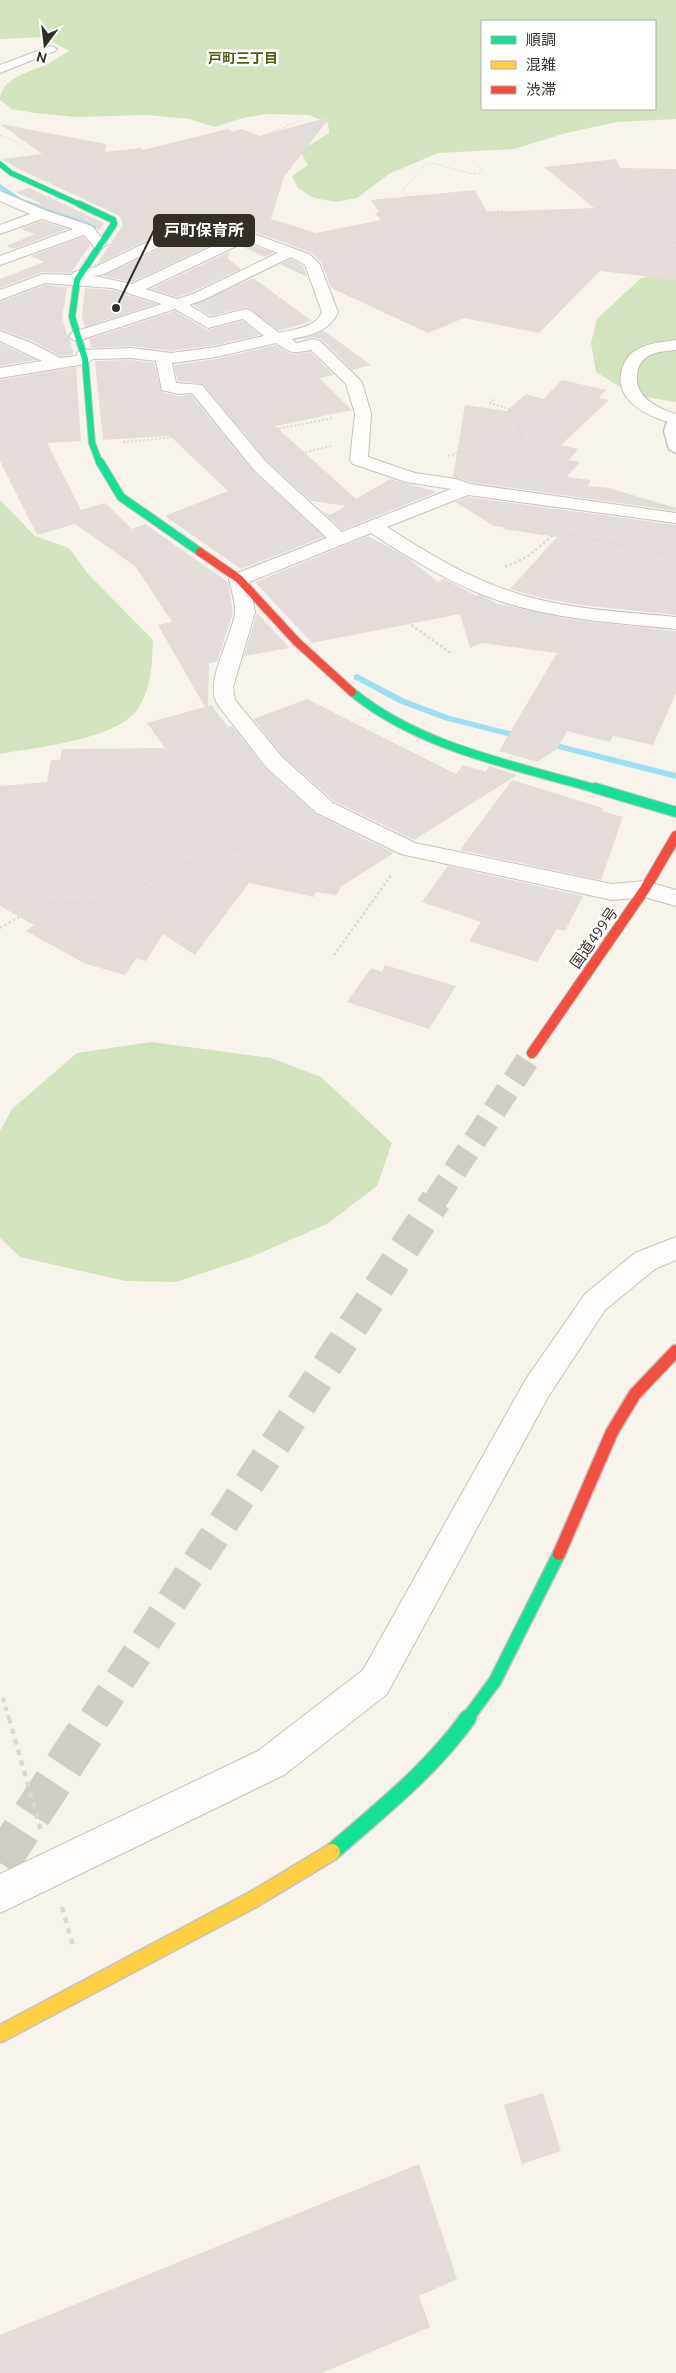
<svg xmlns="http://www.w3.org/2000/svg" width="676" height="2373" font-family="Ubuntu,'Noto Sans JP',sans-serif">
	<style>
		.green { fill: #d3e3bf; fill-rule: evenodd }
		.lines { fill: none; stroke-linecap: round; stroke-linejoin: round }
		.stream { fill: #9ddef1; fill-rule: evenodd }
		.building { fill: #e4dcd8 }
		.highway-tunnel-far2 { stroke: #d1cdc4; stroke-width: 24; stroke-dasharray: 24 12; stroke-linecap: butt }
		.highway-tunnel-far1 { stroke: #d1cdc4; stroke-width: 31; stroke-dasharray: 31 16; stroke-linecap: butt }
		.highway-tunnel { stroke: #d1cdc4; stroke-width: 39; stroke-dasharray: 39 19; stroke-linecap: butt }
		.lane-casing { stroke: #c6c2ba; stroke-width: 3 }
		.street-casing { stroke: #c6c2ba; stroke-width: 2 }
		.fast-far5-casing { stroke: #c6c2ba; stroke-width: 6 }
		.fast-far4-casing { stroke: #c6c2ba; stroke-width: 8 }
		.fast-far3-casing { stroke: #c6c2ba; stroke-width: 10 }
		.fast-far2-casing { stroke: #c6c2ba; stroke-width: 12 }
		.fast-far1-casing { stroke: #c6c2ba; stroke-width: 15 }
		.fast-casing { stroke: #c6c2ba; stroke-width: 19 }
		.slow-casing { stroke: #c6c2ba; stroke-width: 19 }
		.jam-far2-casing { stroke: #c6c2ba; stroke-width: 10 }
		.jam-far1-casing { stroke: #c6c2ba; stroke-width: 12 }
		.jam-casing { stroke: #c6c2ba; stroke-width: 15 }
		.path-far4 { stroke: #dad9d7; stroke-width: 1; stroke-dasharray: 2 2; stroke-linecap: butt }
		.path-far3 { stroke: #dad9d7; stroke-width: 2; stroke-dasharray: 2 2; stroke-linecap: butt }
		.path-far2 { stroke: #dad9d7; stroke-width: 2.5; stroke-dasharray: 2.5 2.5; stroke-linecap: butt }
		.path-far1 { stroke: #dad9d7; stroke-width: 4; stroke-dasharray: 4.5 4.5; stroke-linecap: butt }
		.path { stroke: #dad9d7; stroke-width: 4.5; stroke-dasharray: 5.5 5.5; stroke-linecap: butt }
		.lane { fill: #fefdfc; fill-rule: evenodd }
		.street { fill: #fefdfc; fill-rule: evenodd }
		.fast-far5 { stroke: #16e098; stroke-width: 5 }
		.fast-far4 { stroke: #16e098; stroke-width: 6 }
		.fast-far3 { stroke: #16e098; stroke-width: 8 }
		.fast-far2 { stroke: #16e098; stroke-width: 10 }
		.fast-far1 { stroke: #16e098; stroke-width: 12 }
		.fast { stroke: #16e098; stroke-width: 16 }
		.slow { stroke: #ffcf43; stroke-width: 16 }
		.jam-far2 { stroke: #f24e42; stroke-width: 8 }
		.jam-far1 { stroke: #f24e42; stroke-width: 10 }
		.jam { stroke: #f24e42; stroke-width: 12 }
		.labels { text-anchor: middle; stroke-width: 5; stroke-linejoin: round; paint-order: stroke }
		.far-neighbourhood-label { font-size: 14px; font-weight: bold; fill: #505f11; stroke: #fff }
		.street-label { font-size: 15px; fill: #342f26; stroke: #fff }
		.leader { fill: none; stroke: #342f26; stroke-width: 2 }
		.callout-dot { fill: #342f26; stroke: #fff; stroke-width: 2 }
		.callout { fill: #342f26; stroke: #342f26; stroke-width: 2 }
		.callout-label { font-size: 16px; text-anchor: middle; font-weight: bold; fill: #fff }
	</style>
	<rect width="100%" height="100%" fill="#f8f4eb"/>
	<g class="green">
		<path d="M0,0H676V119L617,122L566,133L514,149L438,153L389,174L357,198L336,202L314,198L298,188L292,176L308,165L300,151L329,133L328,123L309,115L266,114L243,118L215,127L189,119L148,115L75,117L35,113L12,109L0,100C0,78 32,71 48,64C55,60 62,55 69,51L44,37L0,39ZM482,21H655V109H482Z"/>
		<polygon points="676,264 676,402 633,395 596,372 591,343 597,319 640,279"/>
		<path d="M0,500L35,536L69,548L89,575L153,640C152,663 152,686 139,707C119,740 37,747 0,754Z"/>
		<polygon points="151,1042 271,1058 321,1077 392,1143 377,1186 327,1224 251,1257 176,1282 125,1281 20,1257 0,1238 0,1131 12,1109 77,1053"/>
	</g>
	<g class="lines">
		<g class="stream">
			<path d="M0,184L22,199L76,216L99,228L94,229C62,214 29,209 0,189Z"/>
			<polygon points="357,674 405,699 450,716 676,773 676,779 444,720 399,703 354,679 354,675"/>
		</g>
	</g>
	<g class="building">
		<polygon points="330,117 284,177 271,219 316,233 381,220 375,213 379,212 371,200 475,190 487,212 594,208 544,167 616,159 620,168 676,169 676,280 600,271 539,333 464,318 428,333 331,288 321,262 310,252 252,231 194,218 97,264 123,225 120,216 17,168 2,159 42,154 0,124 106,144 105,152 141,148 143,150 228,129 233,132 242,129 259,136"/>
		<polygon points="29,188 104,223 99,231 93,224 48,209 37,205 40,203 16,192"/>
		<polygon points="42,221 67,229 14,249 6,246 35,234 20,229"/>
		<polygon points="196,231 226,238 132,282 103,276"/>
		<polygon points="83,237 90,245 71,273 42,272 0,288 0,279 44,262 31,256"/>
		<polygon points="247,243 273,253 265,257 241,246"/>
		<polygon points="231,251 227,258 241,269 192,292 177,297 151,289"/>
		<polygon points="291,259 303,266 307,277 280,264"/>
		<polygon points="253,278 312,321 279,331 247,307 210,316 193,305"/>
		<polygon points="45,285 67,287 62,318 74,354 60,356 35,342 0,329 0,302"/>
		<polygon points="85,288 112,290 156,304 85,327 82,317"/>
		<polygon points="175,311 207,330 243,321 260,335 216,345 171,351 131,346 92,348 89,339"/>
		<polygon points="324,331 371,365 352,370 321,339 314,337 296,340"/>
		<polygon points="0,343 36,360 0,366"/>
		<polygon points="276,345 291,354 310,352 334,375 319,378 352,410 275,426 356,499 390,479 437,492 342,530 321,510 330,515 346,506 311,501 267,461 203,384 178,381 174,365 216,359"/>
		<polygon points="131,360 154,363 162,392 179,396 191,395 253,471 324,537 241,569 165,516 228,491 170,436 103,440 95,361"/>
		<polygon points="76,367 81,441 47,443 81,510 105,503 132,529 145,524 228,582 233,613 217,662 209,663 208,706 211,705 228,727 232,726 265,768 316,814 394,853 340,887 337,895 316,892 314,897 249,883 195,955 163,934 146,961 136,959 125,975 86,964 26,931 34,925 0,906 0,786 47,782 51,760 60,760 62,749 165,748 147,723 205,707 158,625 172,622 136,567 75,524 37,535 0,461 0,380"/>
		<polygon points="562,380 606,390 599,398 609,400 561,445 578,449 569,460 580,462 567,477 591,480 588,486 609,488 676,508 676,511 470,482 453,477 465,405 507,411 526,394 543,399"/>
		<polygon points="468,497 676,525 676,615 580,605 541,598 510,589 557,537 503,529 504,527 494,526 455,502"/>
		<polygon points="368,536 405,556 438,582 444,579 477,596 478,594 498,604 569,619 676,631 676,693 653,745 613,736 610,742 567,731 557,749 537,762 499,751 557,653 482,643 470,648 460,614 312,643 255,582"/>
		<polygon points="257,613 289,647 289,648 244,656"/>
		<polygon points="307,699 456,774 463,765 486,772 489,766 517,775 414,840 334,801 283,756 253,719"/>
		<polygon points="512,780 603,808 601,811 623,817 601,880 460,850"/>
		<polygon points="448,866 583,896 565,931 557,929 537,962 469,941 481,922 422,902"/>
		<polygon points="385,965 456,986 429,1029 347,1002 371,968 382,972"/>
		<polygon points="543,2093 561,2151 522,2164 504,2105"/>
		<polygon points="419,2164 457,2279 419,2296 430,2327 322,2373 0,2373 0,2335"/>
	</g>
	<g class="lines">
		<polyline class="highway-tunnel-far2" points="435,1201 532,1053"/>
		<polyline class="highway-tunnel-far1" points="94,1719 436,1200"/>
		<polyline class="highway-tunnel" points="0,1863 95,1718"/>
		<defs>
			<polygon id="lane" points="676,415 676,453 669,449 664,431 669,416"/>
			<g id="street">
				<polygon points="51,46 57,49 55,51 0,73 0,65"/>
				<polygon points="0,191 47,211 92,226 107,245 100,249 95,248 84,235 0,265 0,256 73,229 42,219 0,234 0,225 30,214 0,201"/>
				<path d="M194,220L251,233L309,254L319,263L338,312C329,332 311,335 292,339L296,343L314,339L320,341L362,382L371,414L368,457L415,473L456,479L470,484L676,513V523L468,495L387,527C429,554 473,581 522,595C572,610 625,612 676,617V629C619,623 561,620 506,603C458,588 414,561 371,533L249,582L255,612L233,687L235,700L282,757L333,803L415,843L612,884L645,881L676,890V906L645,897L612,900L401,854L317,813L266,767L218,705C203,684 232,637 235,613C236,603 231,589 229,579L232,575L327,538L254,470L192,393L179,394L162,390L156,361L131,358L93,359L85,364L0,378V368L42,361L0,341V331L34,344L60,358L76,356L78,352L84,350L131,348L171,353L216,347L264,336L243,319L208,328L175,309L77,341L71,339L69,336L71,333L162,304L112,288L45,283L0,300V290L43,274L72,275L74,272L95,267ZM196,229L232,237L132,284L94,276L104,274ZM247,241L278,253L193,294L177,299L146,289ZM291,257L305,265L322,312C316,328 294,329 279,333L251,311L246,309L210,318L189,305L203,300ZM276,343C292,353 290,354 311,350L346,384L355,414L350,460L353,464L406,482L451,489L342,532L266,462L202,385L176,383L172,363L216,357Z"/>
				<path d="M676,340V350C667,351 658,351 650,355C642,359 638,365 637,374C634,397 657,408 676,414V424C651,418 613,402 622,370C624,361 630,353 638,349C649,343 663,342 676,340Z"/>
				<polygon points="676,1237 676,1260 655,1269 605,1310 548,1397 387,1694 284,1775 0,1913 0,1874 258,1751 363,1670 526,1379 585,1294 635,1253"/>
			</g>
			<polyline id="fast-far5" points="0,164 11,173 81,205"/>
			<polyline id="fast-far4" points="79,204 113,220 114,224 77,280 72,317 85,359 92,443 100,464"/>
			<g id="fast-far3">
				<polyline points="100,462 121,497 200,552"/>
				<path d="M352,692C422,749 515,765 600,790"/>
			</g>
			<polyline id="fast-far2" points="595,788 676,812"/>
			<polyline id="fast-far1" points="467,1719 495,1681 559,1554"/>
			<path id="fast" d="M332,1852C380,1810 431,1770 468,1718"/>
			<polyline id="slow" points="0,2034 254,1899 332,1852"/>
			<polyline id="jam-far2" points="200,552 239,579 297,642 352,692"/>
			<polyline id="jam-far1" points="532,1053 645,889 676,836"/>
			<polyline id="jam" points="559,1554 612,1432 635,1394 676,1351"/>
		</defs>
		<use href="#lane" class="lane-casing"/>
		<use href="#street" class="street-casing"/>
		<use href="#fast-far5" class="fast-far5-casing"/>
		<use href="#fast-far4" class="fast-far4-casing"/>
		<use href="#fast-far3" class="fast-far3-casing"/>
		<use href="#fast-far2" class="fast-far2-casing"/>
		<use href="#fast-far1" class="fast-far1-casing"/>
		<use href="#fast" class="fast-casing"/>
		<use href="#slow" class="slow-casing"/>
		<use href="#jam-far2" class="jam-far2-casing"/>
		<use href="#jam-far1" class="jam-far1-casing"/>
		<use href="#jam" class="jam-casing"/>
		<g class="path-far4">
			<polyline points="0,135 12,139 25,149"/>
			<path d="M50,160C83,165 117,168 150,165C170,163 190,158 211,157"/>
			<polyline points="129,200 144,185 195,165 227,147 261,137 301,120"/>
			<polyline points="412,205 402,190 428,162 473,174 480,173 482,170 479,167"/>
			<polyline points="607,205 612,176"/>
			<polyline points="625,205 676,196"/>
		</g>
		<g class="path-far3">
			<polyline points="411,204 421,219"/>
			<polyline points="606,211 607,204"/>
			<polyline points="589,218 592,239 676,243"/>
			<polyline points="329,244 377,231 397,222 503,211"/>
			<polyline points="412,252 432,278 452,278 464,283"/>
			<polyline points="340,261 378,258 471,241 502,238 513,231 574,223 616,207 631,204"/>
			<polyline points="236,391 307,382 309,379"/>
			<polyline points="267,431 333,418"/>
			<polyline points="123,442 198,435"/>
			<polyline points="290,456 331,446"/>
			<polyline points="448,456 461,452 493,451 521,439 521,434 517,428 522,416 521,413 490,403 495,398"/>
		</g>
		<g class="path-far2">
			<polyline points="558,532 676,556"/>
			<polyline points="505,567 527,557 559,530"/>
			<polyline points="334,570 452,654"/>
			<polyline points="406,620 444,601"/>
			<polyline points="0,928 41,904 108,901 126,896 166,871 213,853 241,848 296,823"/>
			<polyline points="334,955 392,874"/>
		</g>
		<polyline class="path-far1" points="3,1698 9,1719"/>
		<g class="path">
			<polyline points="9,1718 41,1831"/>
			<polyline points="62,1907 74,1949"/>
		</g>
		<use href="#lane" class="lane"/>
		<use href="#street" class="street"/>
		<use href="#fast-far5" class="fast-far5"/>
		<use href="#fast-far4" class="fast-far4"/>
		<use href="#fast-far3" class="fast-far3"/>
		<use href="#fast-far2" class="fast-far2"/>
		<use href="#fast-far1" class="fast-far1"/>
		<use href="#fast" class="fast"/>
		<use href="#slow" class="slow"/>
		<use href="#jam-far2" class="jam-far2"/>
		<use href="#jam-far1" class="jam-far1"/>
		<use href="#jam" class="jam"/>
	</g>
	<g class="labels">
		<g class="far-neighbourhood-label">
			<text x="243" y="63">戸町三丁目</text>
		</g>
		<g class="street-label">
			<text transform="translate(594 938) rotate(-55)" y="5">国道499号</text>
		</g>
	</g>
	<path class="leader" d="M116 308L154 230"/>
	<circle class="callout-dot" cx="116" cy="308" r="5"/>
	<rect class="callout" x="154" y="215" width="100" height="31" rx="5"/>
	<g class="callout-label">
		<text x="204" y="236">戸町保育所</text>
	</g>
	<rect x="481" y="20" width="175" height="90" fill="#ffffff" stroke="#aeaca8"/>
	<rect x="491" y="36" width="25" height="8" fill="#16e098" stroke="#aeaca8"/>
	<text x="526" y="45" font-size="15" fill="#342f26">順調</text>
	<rect x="491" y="61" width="25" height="8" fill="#ffcf43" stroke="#aeaca8"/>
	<text x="526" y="70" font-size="15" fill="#342f26">混雑</text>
	<rect x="491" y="86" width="25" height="8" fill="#f24e42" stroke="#aeaca8"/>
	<text x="526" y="95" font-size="15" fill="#342f26">渋滞</text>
	<g transform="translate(45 45) rotate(195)" stroke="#ffffff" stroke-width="4" paint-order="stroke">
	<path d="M0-4L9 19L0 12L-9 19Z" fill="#342f26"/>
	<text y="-8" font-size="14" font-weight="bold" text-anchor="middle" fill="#342f26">N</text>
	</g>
</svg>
